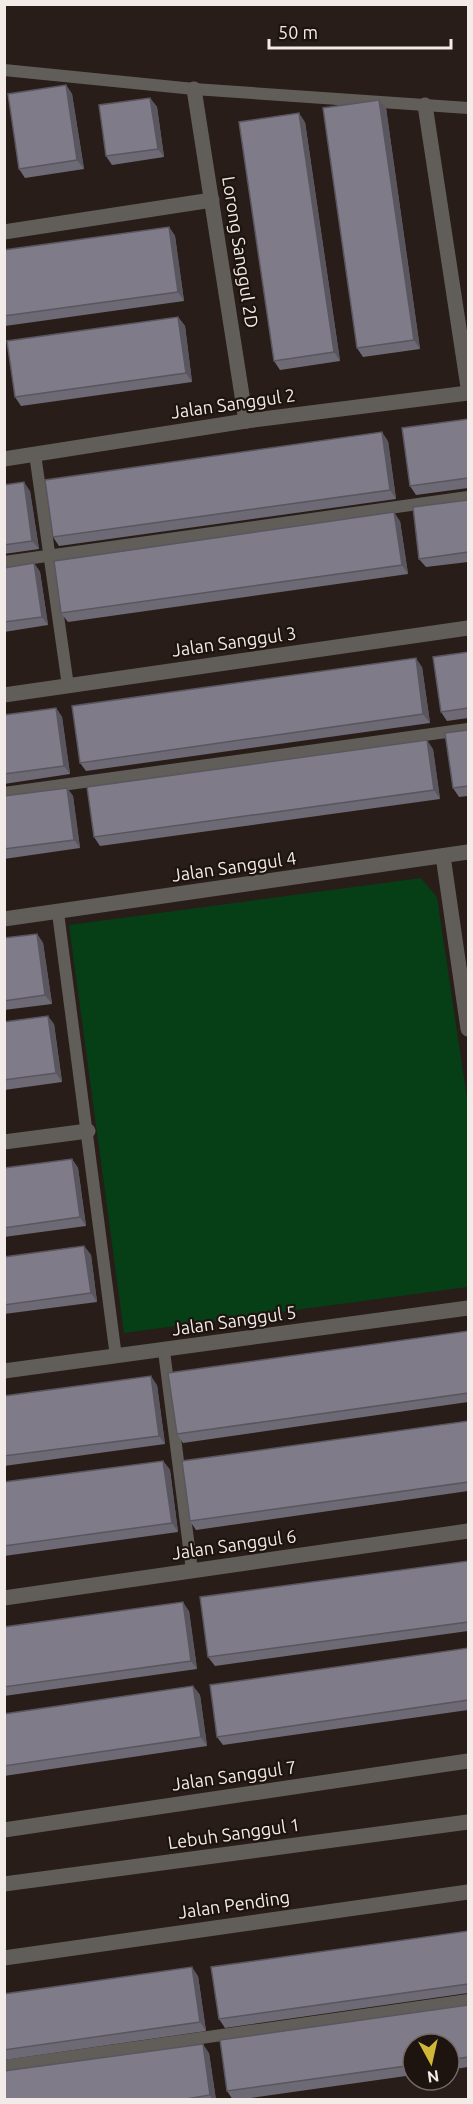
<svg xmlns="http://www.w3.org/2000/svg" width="473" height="2104" font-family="Ubuntu,sans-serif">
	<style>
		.green { fill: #063e15 }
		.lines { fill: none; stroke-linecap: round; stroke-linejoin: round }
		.lane { stroke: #615e59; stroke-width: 12 }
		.street { stroke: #615e59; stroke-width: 15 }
		.wall { fill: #6d6a75 }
		.shaded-wall { fill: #59565f }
		.building { fill: #7f7b88; stroke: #59565f; stroke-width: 1.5 }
		.labels { text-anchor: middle; stroke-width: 4.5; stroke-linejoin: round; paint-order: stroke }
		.street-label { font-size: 18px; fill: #f3ebe7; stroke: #1e140f }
	</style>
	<rect width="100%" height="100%" fill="#281d18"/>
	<polygon class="green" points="421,878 437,897 468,1105 468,1287 124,1333 69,925"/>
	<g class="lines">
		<g class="lane">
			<polyline points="4,70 194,89 468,108"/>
			<polyline points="35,454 68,686"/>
			<polyline points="4,562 468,497"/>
			<polyline points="4,793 468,729"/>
			<polyline points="58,913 116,1357"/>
			<polyline points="164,1351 192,1571"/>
			<polyline points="4,2066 468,2000"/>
		</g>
		<g class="street">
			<polyline points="194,89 246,421"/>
			<polyline points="425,105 468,387"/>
			<polyline points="4,232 212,200"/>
			<polyline points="4,459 246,421 468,393"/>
			<polyline points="4,695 468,628"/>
			<polyline points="443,856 468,1029"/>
			<polyline points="4,919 468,852"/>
			<polyline points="4,1142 88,1131"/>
			<polyline points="4,1371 468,1308"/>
			<polyline points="4,1598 468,1531"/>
			<polyline points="4,1830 468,1761"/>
			<polyline points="4,1884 468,1822"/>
			<polyline points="4,1958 468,1892"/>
		</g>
	</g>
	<g class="wall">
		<polygon points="66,85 72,94 84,169 25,178 19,169"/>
		<polygon points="150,98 157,107 164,157 112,165 106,156"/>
		<polygon points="386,108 420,349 363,357 357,348"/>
		<polygon points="305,122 340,361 280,370 274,361"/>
		<polygon points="169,227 175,236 184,301 5,326 4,324 4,250"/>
		<polygon points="178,317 185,326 192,382 21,406 15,397"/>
		<polygon points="468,419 468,488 416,495 410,486"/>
		<polygon points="388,441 396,499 59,546 53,537"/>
		<polygon points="4,485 30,491 39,549 4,554"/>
		<polygon points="468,500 468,562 426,567 419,559"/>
		<polygon points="400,521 408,574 68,622 61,613"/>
		<polygon points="34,563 40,572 48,625 4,632 4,568"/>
		<polygon points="468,652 468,718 447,721 441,712"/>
		<polygon points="422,667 430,723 86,771 80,763"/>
		<polygon points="56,708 62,717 70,774 4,784 4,715"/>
		<polygon points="468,730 468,796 459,797 453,788"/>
		<polygon points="433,749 440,799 100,846 94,837"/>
		<polygon points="67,788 73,796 80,848 4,859 4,796"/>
		<polygon points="37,934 43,943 52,1004 4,1010 4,938"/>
		<polygon points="4,1022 54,1024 62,1082 4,1090"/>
		<polygon points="72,1159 78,1168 86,1226 4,1237 4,1168"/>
		<polygon points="84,1246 91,1255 97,1302 4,1314 4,1257"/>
		<polygon points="468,1331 468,1402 183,1443 177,1434"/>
		<polygon points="157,1385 165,1444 4,1466 4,1396"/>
		<polygon points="468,1421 468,1491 196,1530 190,1521"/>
		<polygon points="163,1461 170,1470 178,1532 4,1556 4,1482"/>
		<polygon points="468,1561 468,1631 215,1666 208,1657"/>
		<polygon points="189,1611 197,1669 4,1696 4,1627"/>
		<polygon points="468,1648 468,1710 223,1745 217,1737"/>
		<polygon points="193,1686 200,1695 207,1746 4,1776 4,1714"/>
		<polygon points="468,1931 468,1993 225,2028 219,2019"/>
		<polygon points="198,1976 206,2031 4,2060 4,1994"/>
		<polygon points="468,2005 468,2067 449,2070 449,2044 413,2044 413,2075 237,2100 233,2100 227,2091"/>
		<polygon points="209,2053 216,2100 4,2100"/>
	</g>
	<g class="shaded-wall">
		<polygon points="66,85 72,94 84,169 77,160"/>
		<polygon points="150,98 157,107 164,157 158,149"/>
		<polygon points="379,100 386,108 420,349 414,340"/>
		<polygon points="299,113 305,122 340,361 334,352"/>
		<polygon points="169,227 175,236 184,301 178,292"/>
		<polygon points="178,317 185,326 192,382 186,373"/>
		<polygon points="382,432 388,441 396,499 390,490"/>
		<polygon points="24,482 30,491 39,549 32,541"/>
		<polygon points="394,512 400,521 408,574 402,565"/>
		<polygon points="34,563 40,572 48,625 42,617"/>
		<polygon points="416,658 422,667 430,723 423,714"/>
		<polygon points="56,708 62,717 70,774 64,766"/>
		<polygon points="427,740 433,749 440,799 434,790"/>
		<polygon points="67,788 73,796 80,848 74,840"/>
		<polygon points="37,934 43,943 52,1004 45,995"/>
		<polygon points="48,1016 54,1024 62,1082 56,1073"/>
		<polygon points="72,1159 78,1168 86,1226 80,1217"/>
		<polygon points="84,1246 91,1255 97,1302 91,1293"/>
		<polygon points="151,1376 157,1385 165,1444 159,1436"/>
		<polygon points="163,1461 170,1470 178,1532 172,1523"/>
		<polygon points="183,1602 189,1611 197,1669 191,1661"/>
		<polygon points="193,1686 200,1695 207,1746 201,1737"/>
		<polygon points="192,1967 198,1976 206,2031 200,2022"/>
		<polygon points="203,2044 209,2053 216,2100 213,2100 210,2095"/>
	</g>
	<g class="building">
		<polygon points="66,85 77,160 19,169 8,94"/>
		<polygon points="150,98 158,149 106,156 99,105"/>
		<polygon points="379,100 414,340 357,348 323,108"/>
		<polygon points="299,113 334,352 274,361 239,122"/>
		<polygon points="169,227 178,292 4,316 4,250"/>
		<polygon points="178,317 186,373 15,397 7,341"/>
		<polygon points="468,419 468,478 410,486 402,428"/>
		<polygon points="382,432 390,490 53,537 45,480"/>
		<polygon points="24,482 32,541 4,545 4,485"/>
		<polygon points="468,500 468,552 419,559 413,507"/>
		<polygon points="394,512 402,565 61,613 54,561"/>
		<polygon points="34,563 42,617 4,622 4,568"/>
		<polygon points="468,652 468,708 441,712 433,657"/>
		<polygon points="416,658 423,714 80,763 72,706"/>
		<polygon points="56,708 64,766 4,774 4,715"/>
		<polygon points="468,730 468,786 453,788 445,733"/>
		<polygon points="427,740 434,790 94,837 87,787"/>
		<polygon points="67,788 74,840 4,849 4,796"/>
		<polygon points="37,934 45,995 4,1001 4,938"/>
		<polygon points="48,1016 56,1073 4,1080 4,1022"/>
		<polygon points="72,1159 80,1217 4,1228 4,1168"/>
		<polygon points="84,1246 91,1293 4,1305 4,1257"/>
		<polygon points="468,1331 468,1393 177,1434 168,1373"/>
		<polygon points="151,1376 159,1436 4,1456 4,1396"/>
		<polygon points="468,1421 468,1482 190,1521 182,1461"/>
		<polygon points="163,1461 172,1523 4,1546 4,1482"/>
		<polygon points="468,1561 468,1622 208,1657 200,1597"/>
		<polygon points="183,1602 191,1661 4,1687 4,1627"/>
		<polygon points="468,1648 468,1700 217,1737 210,1685"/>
		<polygon points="193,1686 201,1737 4,1766 4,1714"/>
		<polygon points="468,1931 468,1984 219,2019 211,1967"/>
		<polygon points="192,1967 200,2022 4,2050 4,1994"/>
		<polygon points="468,2005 468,2057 449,2060 449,2044 413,2044 413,2065 227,2091 220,2040"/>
		<polygon points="203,2044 210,2095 180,2100 4,2100 4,2071"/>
	</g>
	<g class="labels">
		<g class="street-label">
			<text transform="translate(240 252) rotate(81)" y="6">Lorong Sanggul 2D</text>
			<text transform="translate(233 404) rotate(-8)" y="6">Jalan Sanggul 2</text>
			<text transform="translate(234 642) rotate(-8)" y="6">Jalan Sanggul 3</text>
			<text transform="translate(234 867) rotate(-8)" y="6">Jalan Sanggul 4</text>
			<text transform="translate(234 1321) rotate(-8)" y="6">Jalan Sanggul 5</text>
			<text transform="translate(234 1545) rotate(-8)" y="6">Jalan Sanggul 6</text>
			<text transform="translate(234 1776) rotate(-8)" y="6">Jalan Sanggul 7</text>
			<text transform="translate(234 1834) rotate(-8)" y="6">Lebuh Sanggul 1</text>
			<text transform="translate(234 1905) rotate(-8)" y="6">Jalan Pending</text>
		</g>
	</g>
	<rect width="473" height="2104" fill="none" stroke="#f3ebe7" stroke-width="12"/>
	<g transform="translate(431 2062) rotate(172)"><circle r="28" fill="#1e140f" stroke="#736a65" stroke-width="1.5"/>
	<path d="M0-4.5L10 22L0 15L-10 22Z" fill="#d1b736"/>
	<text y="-9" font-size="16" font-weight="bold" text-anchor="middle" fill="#f3ebe7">N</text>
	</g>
	<path d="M269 39v9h182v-9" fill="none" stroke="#f3ebe7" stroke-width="3"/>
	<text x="278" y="39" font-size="18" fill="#f3ebe7" stroke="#1e140f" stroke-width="4.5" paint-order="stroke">50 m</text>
</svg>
